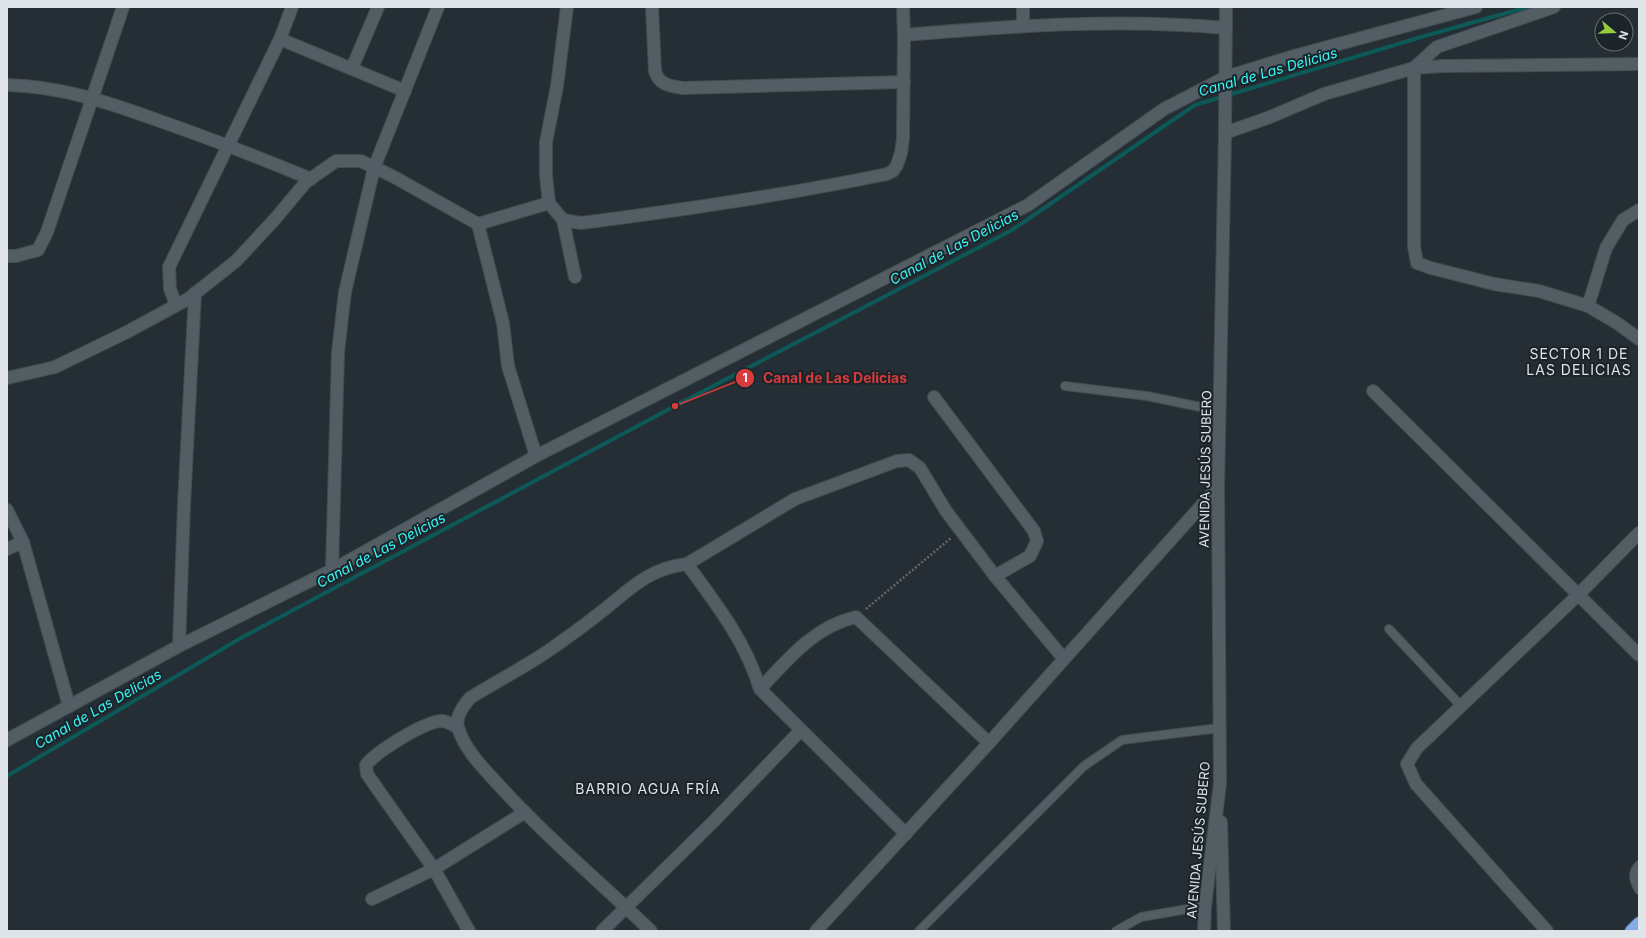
<svg xmlns="http://www.w3.org/2000/svg" width="1646" height="938" font-family="Inter,sans-serif">
	<style>
		.lines { fill: none; stroke-linecap: round; stroke-linejoin: round }
		.stream { stroke: #0d5958; stroke-width: 4 }
		.lane-casing { stroke: #434c51; stroke-width: 10 }
		.street-casing { stroke: #434c51; stroke-width: 14 }
		.secondary-casing { stroke: #434c51; stroke-width: 14 }
		.highway-casing { stroke: #434c51; stroke-width: 14 }
		.path { stroke: #61696f; stroke-width: 2.5; stroke-dasharray: 2 2; stroke-linecap: butt }
		.lane { stroke: #525d64; stroke-width: 8 }
		.street { stroke: #525d64; stroke-width: 12 }
		.secondary { stroke: #525d64; stroke-width: 12 }
		.highway { stroke: #84abe5; stroke-width: 12 }
		.labels { text-anchor: middle; stroke-width: 4; stroke-linejoin: round; paint-order: stroke }
		.street-label { font-size: 13px; fill: #dee4e8; stroke: #1b242a }
		.water-label { font-size: 14px; font-style: italic; fill: #37f7f5; stroke: #1b242a }
		.neighbourhood-label { font-size: 14px; letter-spacing: 1px; fill: #dee4e8; stroke: #1b242a }
		.leader { fill: none; stroke: #d73b3b; stroke-width: 1.5 }
		.callout-dot { fill: #d73b3b; stroke: #1b242a; stroke-width: 1.5 }
		.mark-label { font-size: 12px; text-anchor: middle; font-weight: bold; fill: #fff }
		.callout-label { font-size: 14px; text-anchor: middle; font-weight: bold; fill: #d73b3b; stroke: #1b242a; stroke-width: 4; stroke-linejoin: round; paint-order: stroke }
	</style>
	<rect width="100%" height="100%" fill="#242e34"/>
	<g class="lines">
		<polyline class="stream" points="7,776 241,638 675,406 1012,230 1195,105 1428,35 1528,7"/>
		<defs>
			<g id="lane">
				<polyline points="1065,386 1147,396 1220,411"/>
				<polyline points="1389,629 1461,706"/>
				<path d="M1639,865C1631,873 1634,882 1639,890"/>
				<polyline points="919,931 1084,766 1122,740 1219,728"/>
				<polyline points="1116,931 1141,917 1205,906"/>
			</g>
			<g id="street">
				<polyline points="567,7 557,86 546,142 546,176 549,203 563,220 575,277"/>
				<path d="M652,7L655,71C659,85 670,86 683,88L904,82"/>
				<polyline points="1023,7 1023,25"/>
				<polyline points="1554,7 1437,47 1414,68 1414,246 1417,263 1431,268 1494,284 1539,291 1588,306 1617,323 1639,339"/>
				<path d="M904,35C1011,26 1119,18 1226,28"/>
				<polyline points="280,39 405,91"/>
				<polyline points="352,68 378,7"/>
				<path d="M7,85C61,86 110,103 160,121C211,139 261,158 311,179"/>
				<polyline points="1225,133 1270,117 1324,94 1414,68 1443,66 1639,64"/>
				<path d="M563,220L581,223C683,210 786,195 887,174L893,171L897,165L901,153L903,139L904,35L903,7"/>
				<polyline points="478,224 549,203"/>
				<polyline points="7,256 16,256 38,250 47,232 123,7"/>
				<polyline points="176,305 170,289 169,267 280,39 292,7"/>
				<polyline points="1588,306 1606,248 1623,220 1639,210"/>
				<polyline points="7,378 55,367 127,332 188,299 236,261 275,219 306,182 336,161 361,161 394,177 478,224 503,323 508,366 536,456"/>
				<polyline points="1373,391 1639,655"/>
				<polyline points="934,397 1034,531 1037,541 1030,556 995,576"/>
				<polyline points="7,510 23,542 69,706"/>
				<polyline points="7,549 23,542"/>
				<path d="M687,564C716,604 745,640 760,689L906,834"/>
				<polyline points="332,570 338,352 345,292 374,168 438,7"/>
				<polyline points="179,646 184,505 195,293"/>
				<path d="M760,689C788,659 815,626 856,617L989,743"/>
				<path d="M457,727C453,725 448,722 443,721C426,720 376,752 366,765L367,774L434,869L469,931"/>
				<polyline points="7,740 179,646 332,570 536,456 1028,205 1164,109 1226,77 1294,56 1476,7"/>
				<polyline points="372,899 434,869 525,812"/>
				<polyline points="602,931 713,822 801,730"/>
				<path d="M651,931C599,881 544,835 496,782C482,767 463,747 458,727C455,717 464,705 470,698C497,681 525,667 551,649C568,637 585,625 601,612C629,590 649,568 687,564L795,499L897,461L909,460L920,468L946,511L995,576L1064,659"/>
				<polyline points="816,931 989,743 1218,487"/>
				<polyline points="1547,931 1416,784 1407,764 1417,748 1578,595 1639,533"/>
			</g>
			<g id="secondary">
				<polyline points="1221,822 1224,931"/>
				<polyline points="1204,931 1205,906 1220,783 1218,487 1225,133 1226,7"/>
			</g>
			<polyline id="highway" points="1631,931 1639,923"/>
		</defs>
		<use href="#lane" class="lane-casing"/>
		<use href="#street" class="street-casing"/>
		<use href="#secondary" class="secondary-casing"/>
		<use href="#highway" class="highway-casing"/>
		<polyline class="path" points="866,609 951,538"/>
		<use href="#lane" class="lane"/>
		<use href="#street" class="street"/>
		<use href="#secondary" class="secondary"/>
		<use href="#highway" class="highway"/>
	</g>
	<g class="labels">
		<g class="street-label">
			<text transform="translate(1205 469) rotate(-89)" y="5">AVENIDA JESÚS SUBERO</text>
			<text transform="translate(1198 840) rotate(-85)" y="5">AVENIDA JESÚS SUBERO</text>
		</g>
		<g class="water-label">
			<text transform="translate(1268 72) rotate(-16)" y="5">Canal de Las Delicias</text>
			<text transform="translate(954 247) rotate(-28)" y="5">Canal de Las Delicias</text>
			<text transform="translate(381 550) rotate(-28)" y="5">Canal de Las Delicias</text>
			<text transform="translate(98 709) rotate(-30)" y="5">Canal de Las Delicias</text>
		</g>
		<g class="neighbourhood-label">
			<text x="1579" y="359">SECTOR 1 DE<tspan x="1579" dy="16">LAS DELICIAS</tspan></text>
			<text x="648" y="794">BARRIO AGUA FRÍA</text>
		</g>
	</g>
	<path class="leader" d="M675 406L745 378"/>
	<g class="callout-dot">
		<circle cx="675" cy="406" r="4"/>
		<circle cx="745" cy="378" r="10"/>
	</g>
	<g class="mark-label">
		<text x="745" y="382">1</text>
	</g>
	<g class="callout-label">
		<text x="835" y="383">Canal de Las Delicias</text>
	</g>
	<rect width="1646" height="938" fill="none" stroke="#dee4e8" stroke-width="16"/>
	<g transform="translate(1614 32) rotate(109)"><circle r="19" fill="#1b242a" stroke="#697176"/>
	<path d="M0-3L7 15L0 10L-7 15Z" fill="#93cc3d"/>
	<text y="-6" font-size="11" font-weight="bold" text-anchor="middle" fill="#dee4e8">N</text>
	</g>
</svg>
